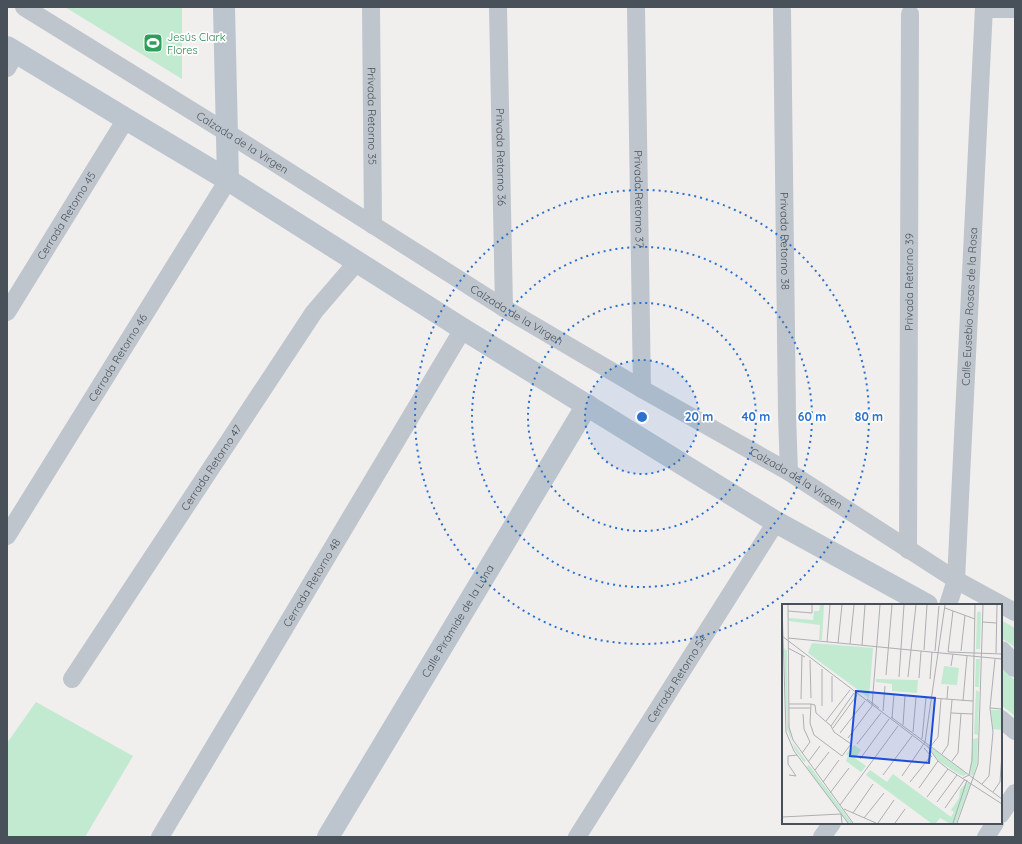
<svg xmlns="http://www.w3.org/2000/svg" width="1022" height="844" font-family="Quicksand,sans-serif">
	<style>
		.green { fill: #c1ead1 }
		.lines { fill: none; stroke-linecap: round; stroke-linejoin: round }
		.street { stroke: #bec5cc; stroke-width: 18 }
		.secondary { stroke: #bcc5ce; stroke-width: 22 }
		.ring { fill: none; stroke: #2b72ce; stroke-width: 2; stroke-dasharray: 2 4 }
		.labels { text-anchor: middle; stroke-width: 3.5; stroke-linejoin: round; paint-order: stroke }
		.leisure-label { font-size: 11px; fill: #27864d; stroke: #fff; text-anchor: start }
		.street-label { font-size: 11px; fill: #48515a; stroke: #fff }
		.inset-road { fill: none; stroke: #adafb3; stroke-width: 1 }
		.view { fill: #1d4ed8; fill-opacity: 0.15; stroke: #1d4ed8; stroke-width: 2 }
		.inset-edge { fill: none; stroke: #48515a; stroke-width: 2 }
		.centre { fill: #2b72ce; stroke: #fff; stroke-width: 2 }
		.ring-label { font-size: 12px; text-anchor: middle; font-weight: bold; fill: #2b72ce; stroke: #fff; stroke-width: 3.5; stroke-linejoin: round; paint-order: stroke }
	</style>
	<rect width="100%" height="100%" fill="#f1eeee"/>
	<g class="green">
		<polygon points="65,7 182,7 182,79"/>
		<polygon points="1001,620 1015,628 1015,647 1001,638"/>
		<polygon points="1001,668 1015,680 1015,716 1001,705"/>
		<polygon points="36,702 133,756 85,837 7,837 7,743"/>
	</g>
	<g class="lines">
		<g class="street">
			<path id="s1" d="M24,7L226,132L373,225L504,308L642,389L789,472L956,580L1015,612"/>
			<path id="s2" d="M371,7L373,225"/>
			<path id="s3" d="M498,7L504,308"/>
			<path id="s4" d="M636,8L642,389"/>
			<polyline points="984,9 1015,9"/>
			<path id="s5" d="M782,10L787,415L789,472"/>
			<polyline points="7,68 16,52"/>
			<path id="s6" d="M7,312L126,119"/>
			<path id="s7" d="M7,536L228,180"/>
			<path id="s8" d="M908,550L910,14"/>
			<path id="s9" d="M948,605L956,580L984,7"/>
			<path id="s10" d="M72,679L314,312L357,262"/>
			<polyline points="1001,719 1015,731"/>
			<polyline points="1001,814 1015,793"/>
			<path id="s11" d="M160,837L463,329"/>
			<path id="s12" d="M577,837L776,522"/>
			<polyline points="822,837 832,823"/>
			<polyline points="986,837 995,823"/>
		</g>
		<g class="secondary">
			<polyline points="224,7 228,180"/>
			<polyline points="7,47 126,119 228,180 463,329 776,522 927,605"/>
			<polyline points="1001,652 1015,666"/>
			<path id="s13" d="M328,837L587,405"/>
		</g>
	</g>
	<circle cx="642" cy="417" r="57" fill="#2b72ce" fill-opacity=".12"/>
	<g class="ring">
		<circle cx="642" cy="417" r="57"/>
		<circle cx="642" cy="417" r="114"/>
		<circle cx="642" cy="417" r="170"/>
		<circle cx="642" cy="417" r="227"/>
	</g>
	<defs>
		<symbol id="stadium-square" viewBox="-11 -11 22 22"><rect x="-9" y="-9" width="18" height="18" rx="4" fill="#2e9e5b" stroke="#fff"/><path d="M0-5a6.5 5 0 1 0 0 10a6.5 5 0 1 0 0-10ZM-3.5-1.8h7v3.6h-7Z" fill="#fff"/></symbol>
	</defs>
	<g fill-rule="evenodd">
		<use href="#stadium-square" x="142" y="32" width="22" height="22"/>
	</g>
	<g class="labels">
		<g class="leisure-label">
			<text x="167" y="41">Jesús Clark<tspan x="167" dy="13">Flores</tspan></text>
		</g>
		<g class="street-label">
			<text dy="4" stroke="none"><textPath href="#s2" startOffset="109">Privada Retorno 35</textPath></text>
			<text dy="4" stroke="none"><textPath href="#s1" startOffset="257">Calzada de la Virgen</textPath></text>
			<text dy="4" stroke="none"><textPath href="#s3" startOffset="150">Privada Retorno 36</textPath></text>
			<text dy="4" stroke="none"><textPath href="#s4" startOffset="191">Privada Retorno 37</textPath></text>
			<text dy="4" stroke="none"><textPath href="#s6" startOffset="113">Cerrada Retorno 45</textPath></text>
			<text dy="4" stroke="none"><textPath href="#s5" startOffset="231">Privada Retorno 38</textPath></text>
			<text dy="4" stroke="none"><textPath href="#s8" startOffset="268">Privada Retorno 39</textPath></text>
			<text dy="4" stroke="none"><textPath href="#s9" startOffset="300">Calle Eusebio Rosas de la Rosa</textPath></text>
			<text dy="4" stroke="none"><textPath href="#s1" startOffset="581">Calzada de la Virgen</textPath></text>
			<text dy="4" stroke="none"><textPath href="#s7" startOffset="210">Cerrada Retorno 46</textPath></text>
			<text dy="4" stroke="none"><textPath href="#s10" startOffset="253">Cerrada Retorno 47</textPath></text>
			<text dy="4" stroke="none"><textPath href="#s1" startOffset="905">Calzada de la Virgen</textPath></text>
			<text dy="4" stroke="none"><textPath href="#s11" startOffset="296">Cerrada Retorno 48</textPath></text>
			<text dy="4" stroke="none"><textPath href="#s13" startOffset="252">Calle Pirámide de la Luna</textPath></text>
			<text dy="4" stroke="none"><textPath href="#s12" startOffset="187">Cerrada Retorno 54</textPath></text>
		</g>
	</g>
	<g transform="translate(782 604)">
		<rect width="220" height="220" fill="#f1eeee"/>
		<path d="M38,1H42L40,36H37L38,21L7,17V14L31,16L32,7H37ZM197,7L199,9L198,45H194L195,9ZM30,39L91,44L87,94L26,49ZM2,44L5,47L6,117L10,138L24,157L22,158L13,146L5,125ZM194,55H198L197,83H193ZM162,62L177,64L175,81L159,80ZM94,75L136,76L135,89L110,87V80L94,78ZM194,86L197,88L196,131L192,130ZM209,106H220V126L211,125ZM196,134L195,160L191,172L188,170L191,135ZM143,139L185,170L181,172L175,169L157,157ZM72,141L79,146L73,154L84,162L79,168L64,157L66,152L64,150ZM27,161L70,219H66L24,163ZM88,166L105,178L111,170L169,213L172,208L169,206L177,194L178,186L184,179H189L174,219H167L158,214L154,219H149L84,171Z" fill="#c1ead1"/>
		<path class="inset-road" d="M0,1L4,128L12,147L66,219M6,1L7,123L11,136L71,219M163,4L193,15M6,7L30,9V1M201,18L214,19M0,32L146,143L156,157L166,165L220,200M6,34L220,55M45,38L48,1M56,39L60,1M68,40L72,1M80,41L83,1M6,44L23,53M142,46L145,1M153,47L157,2M179,47L183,11M166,48L171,7M166,48L220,50M214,49L215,1M28,56L29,94M169,62L171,50M104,71L110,1M50,72V98M117,73L122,1M126,73L134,1M137,74L139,47M148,75L150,48M150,94L191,97M19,95L20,51M85,95L97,104M165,95L166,82M181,97L185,52M7,100H29L33,101L34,109L49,122L52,128L69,140L60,152L32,131L28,119L29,100M40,102V65M7,104H28M208,104L220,105M101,107L103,82M169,109L191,110M109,113L187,171L190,156L193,1M110,114L112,90M44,117L68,86M121,121L123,92M49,122L72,89M51,124L75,91M131,128L134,93M58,129L83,97M66,134L90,102L98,1M140,135L144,94M75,140L99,109M149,142L156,133L159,95M142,144L150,153L148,151M20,149L28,138L22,125L21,110M160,150L166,141L170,96M78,155L107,115M170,157L176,149L179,110M26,158L38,142M33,166L47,148M7,171L14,172L6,160V152L15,151M101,171L130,132M120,172L143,138L163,1M181,174L187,171L220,195M41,178L57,156M128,178L148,153M200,180L207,172L211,128L208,104L213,55M137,184L156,157M211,188L218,178L220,149M48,189L67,164M145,193L166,165M155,198L175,171M58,201L116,122M163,204L183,175M62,205L94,219M0,206V213L59,210L60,219M71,209L91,180M82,214L102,189M96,219L112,196M113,219L123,205M171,219L185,176M175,219L196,160L201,1"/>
		<path class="view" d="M74,87L153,94L147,159L68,152Z"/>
		<rect width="220" height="220" class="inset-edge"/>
	</g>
	<circle cx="642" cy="417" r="6" class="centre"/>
	<g class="ring-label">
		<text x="699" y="421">20 m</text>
		<text x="756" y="421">40 m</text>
		<text x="812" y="421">60 m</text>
		<text x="869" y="421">80 m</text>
	</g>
	<rect width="1022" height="844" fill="none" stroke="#48515a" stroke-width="16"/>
</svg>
